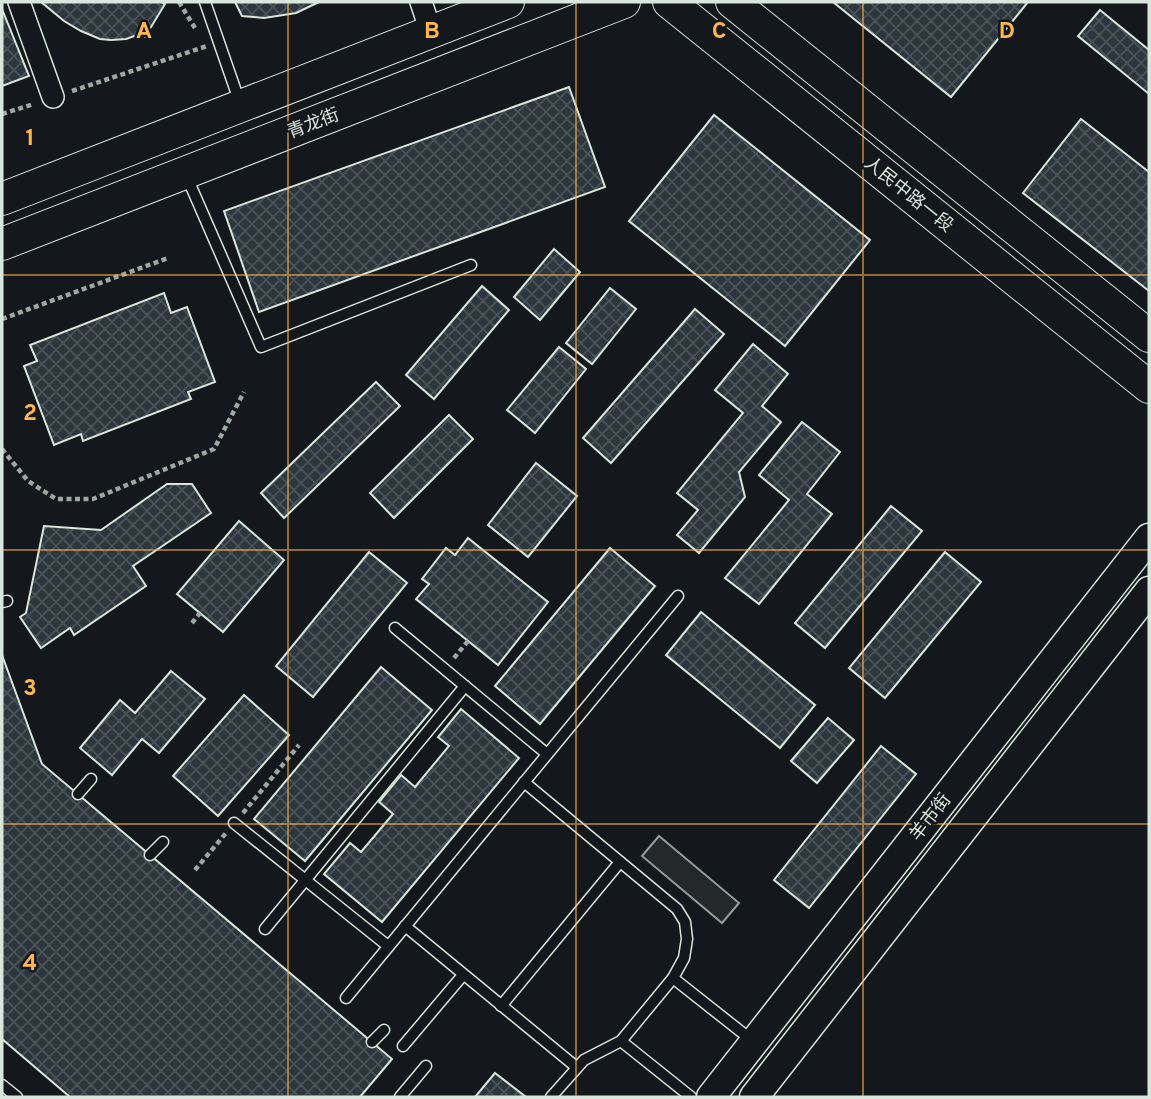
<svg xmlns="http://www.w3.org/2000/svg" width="1151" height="1099" font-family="Overpass,'Noto Sans SC',sans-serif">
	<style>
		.parking { fill: #24282b; stroke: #939e99; stroke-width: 2 }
		.building { fill: url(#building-cross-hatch); stroke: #d8e6dc; stroke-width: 2 }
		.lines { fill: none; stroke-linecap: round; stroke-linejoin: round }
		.lane-casing { stroke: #d8e6dc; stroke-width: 13 }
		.street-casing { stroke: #d8e6dc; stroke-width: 24 }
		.secondary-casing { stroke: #d8e6dc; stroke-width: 31 }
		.primary-casing { stroke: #d8e6dc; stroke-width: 34 }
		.path { stroke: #9da8a2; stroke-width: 4.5; stroke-dasharray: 5 3.5; stroke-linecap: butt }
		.lane { stroke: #14181c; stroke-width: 10 }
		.street { stroke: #14181c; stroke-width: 21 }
		.secondary { stroke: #14181c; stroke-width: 28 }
		.primary { stroke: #14181c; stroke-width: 32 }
		.grid { fill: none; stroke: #ffb74d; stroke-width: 2; stroke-opacity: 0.55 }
		.labels { text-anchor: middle; stroke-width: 5; stroke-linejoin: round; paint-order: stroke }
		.street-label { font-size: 18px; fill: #d8e6dc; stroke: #14181c }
		.grid-label { font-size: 23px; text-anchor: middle; font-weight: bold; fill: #ffb74d; stroke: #14181c; stroke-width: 5; stroke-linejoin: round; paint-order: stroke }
	</style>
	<defs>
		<pattern id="building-cross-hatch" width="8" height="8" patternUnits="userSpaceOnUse" patternTransform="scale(1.75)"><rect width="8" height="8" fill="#2c363c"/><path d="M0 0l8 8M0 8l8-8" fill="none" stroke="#4a5358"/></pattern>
	</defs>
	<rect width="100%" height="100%" fill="#14181c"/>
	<polygon class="parking" points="659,836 739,903 722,923 642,856"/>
	<g class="building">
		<polygon points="41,2 161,2 165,4 145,37 140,34 126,39 111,40 100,39 81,31 64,21"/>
		<polygon points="235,2 319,2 296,13 264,18 242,16"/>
		<polygon points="833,2 1028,2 951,97"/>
		<polygon points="2,9 29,76 2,86"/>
		<polygon points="1100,10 1149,50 1149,94 1078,36"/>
		<polygon points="569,87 605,187 259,312 224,211"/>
		<polygon points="714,115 870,240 785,346 629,221"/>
		<polygon points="1081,119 1149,172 1149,291 1023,193"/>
		<polygon points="554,249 580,272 540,320 514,297"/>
		<polygon points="482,286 509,310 434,399 406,375"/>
		<polygon points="610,288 636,309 592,364 566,343"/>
		<polygon points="164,293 171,313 187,307 215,382 188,392 191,399 83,441 81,434 54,445 24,366 37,361 30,345"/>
		<polygon points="695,309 724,334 611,463 583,438"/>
		<polygon points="753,344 788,374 762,406 781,422 739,472 745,497 699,553 677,535 698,510 677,493 743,413 715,390"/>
		<polygon points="559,347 586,369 535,433 507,410"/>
		<polygon points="376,382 400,406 284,518 261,493"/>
		<polygon points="449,415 473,439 394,518 370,493"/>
		<polygon points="802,422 840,452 807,494 832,514 759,604 725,578 789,500 759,475"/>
		<polygon points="536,463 577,496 528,557 488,525"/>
		<polygon points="167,484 192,484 211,513 133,566 146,586 74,635 70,628 41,648 20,617 26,613 44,526 101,530"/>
		<polygon points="891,506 922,531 825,648 795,623"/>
		<polygon points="239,521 284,560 223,632 177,594"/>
		<polygon points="468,538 548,602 498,665 416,599 429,584 422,579 446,548 455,555"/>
		<polygon points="610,548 655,586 540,724 495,686"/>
		<polygon points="369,552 407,583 313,697 276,666"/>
		<polygon points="945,552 981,582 885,698 849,668"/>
		<polygon points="701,612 815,705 780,748 666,655"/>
		<polygon points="2,655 42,764 392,1059 360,1097 70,1097 2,1039"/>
		<polygon points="381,667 432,710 305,861 254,819"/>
		<polygon points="171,671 205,699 159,753 142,739 112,775 80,748 120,700 135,713"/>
		<polygon points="244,695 289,735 218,816 173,776"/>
		<polygon points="461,709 519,758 382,922 324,874 350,843 361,852 393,814 379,802 401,775 415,787 449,746 438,737"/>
		<polygon points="828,718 854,740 817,783 791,761"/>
		<polygon points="881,746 916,774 809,908 774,880"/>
		<polygon points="495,1073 526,1097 475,1097"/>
	</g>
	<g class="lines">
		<defs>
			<g id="lane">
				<polyline points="205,2 240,103"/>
				<polyline points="186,175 261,347 471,265"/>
				<polyline points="2,602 7,601"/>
				<polyline points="395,628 547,754"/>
				<polyline points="524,782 677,909 685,922 687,939 684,958 673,978 621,1041 584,1060 551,1097"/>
				<polyline points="78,794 91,779"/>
				<polyline points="234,823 388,946"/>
				<polyline points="150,855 163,842"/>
				<polyline points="405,926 575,1066"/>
				<polyline points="265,929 465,686"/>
				<polyline points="673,978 754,1042"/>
				<polyline points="346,998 678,596"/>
				<polyline points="501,1006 620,862"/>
				<polyline points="621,1041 691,1097"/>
				<polyline points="372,1042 384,1030"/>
				<polyline points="403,1046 463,975"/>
				<polyline points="2,1085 17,1097"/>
				<polyline points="400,1097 426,1066"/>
			</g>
			<g id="street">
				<polyline points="19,2 53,97"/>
				<polyline points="421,2 431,32"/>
			</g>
			<g id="secondary">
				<polyline points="711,1097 1149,538"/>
				<polyline points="754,1097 1149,591"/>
			</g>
			<g id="primary">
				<polyline points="669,2 1149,387"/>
				<polyline points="732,2 1149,336"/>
				<polyline points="2,199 508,2"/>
				<polyline points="2,244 624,2"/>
			</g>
		</defs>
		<use href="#lane" class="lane-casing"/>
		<use href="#street" class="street-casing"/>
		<use href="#secondary" class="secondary-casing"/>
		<use href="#primary" class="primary-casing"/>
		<g class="path">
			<polyline points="179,2 195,28"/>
			<polyline points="72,91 207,46"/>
			<polyline points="2,114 34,104"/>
			<polyline points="2,319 168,258"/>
			<polyline points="2,449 28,481 56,499 93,499 214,449 244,392"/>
			<polyline points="192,623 200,613"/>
			<polyline points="454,658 468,641"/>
			<polyline points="243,813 299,745"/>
			<polyline points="195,870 226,833"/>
		</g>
		<use href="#lane" class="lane"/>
		<use href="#street" class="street"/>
		<use href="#secondary" class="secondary"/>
		<use href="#primary" class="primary"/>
	</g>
	<path class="grid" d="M288,2V1097M576,2V1097M863,2V1097M2,275H1149M2,550H1149M2,824H1149"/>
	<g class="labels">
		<g class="street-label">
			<text transform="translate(313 123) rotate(-21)" y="6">青龙街</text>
			<text transform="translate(909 194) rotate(39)" y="6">人民中路一段</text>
			<text transform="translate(930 817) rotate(-52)" y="6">羊市街</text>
		</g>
	</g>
	<g class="grid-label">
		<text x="144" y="38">A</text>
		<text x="432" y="38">B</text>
		<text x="719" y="38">C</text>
		<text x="1007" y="38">D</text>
		<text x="30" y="145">1</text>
		<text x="30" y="420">2</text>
		<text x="30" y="695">3</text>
		<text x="30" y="970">4</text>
	</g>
	<rect width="1151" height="1099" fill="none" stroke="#d8e6dc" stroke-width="7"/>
</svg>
